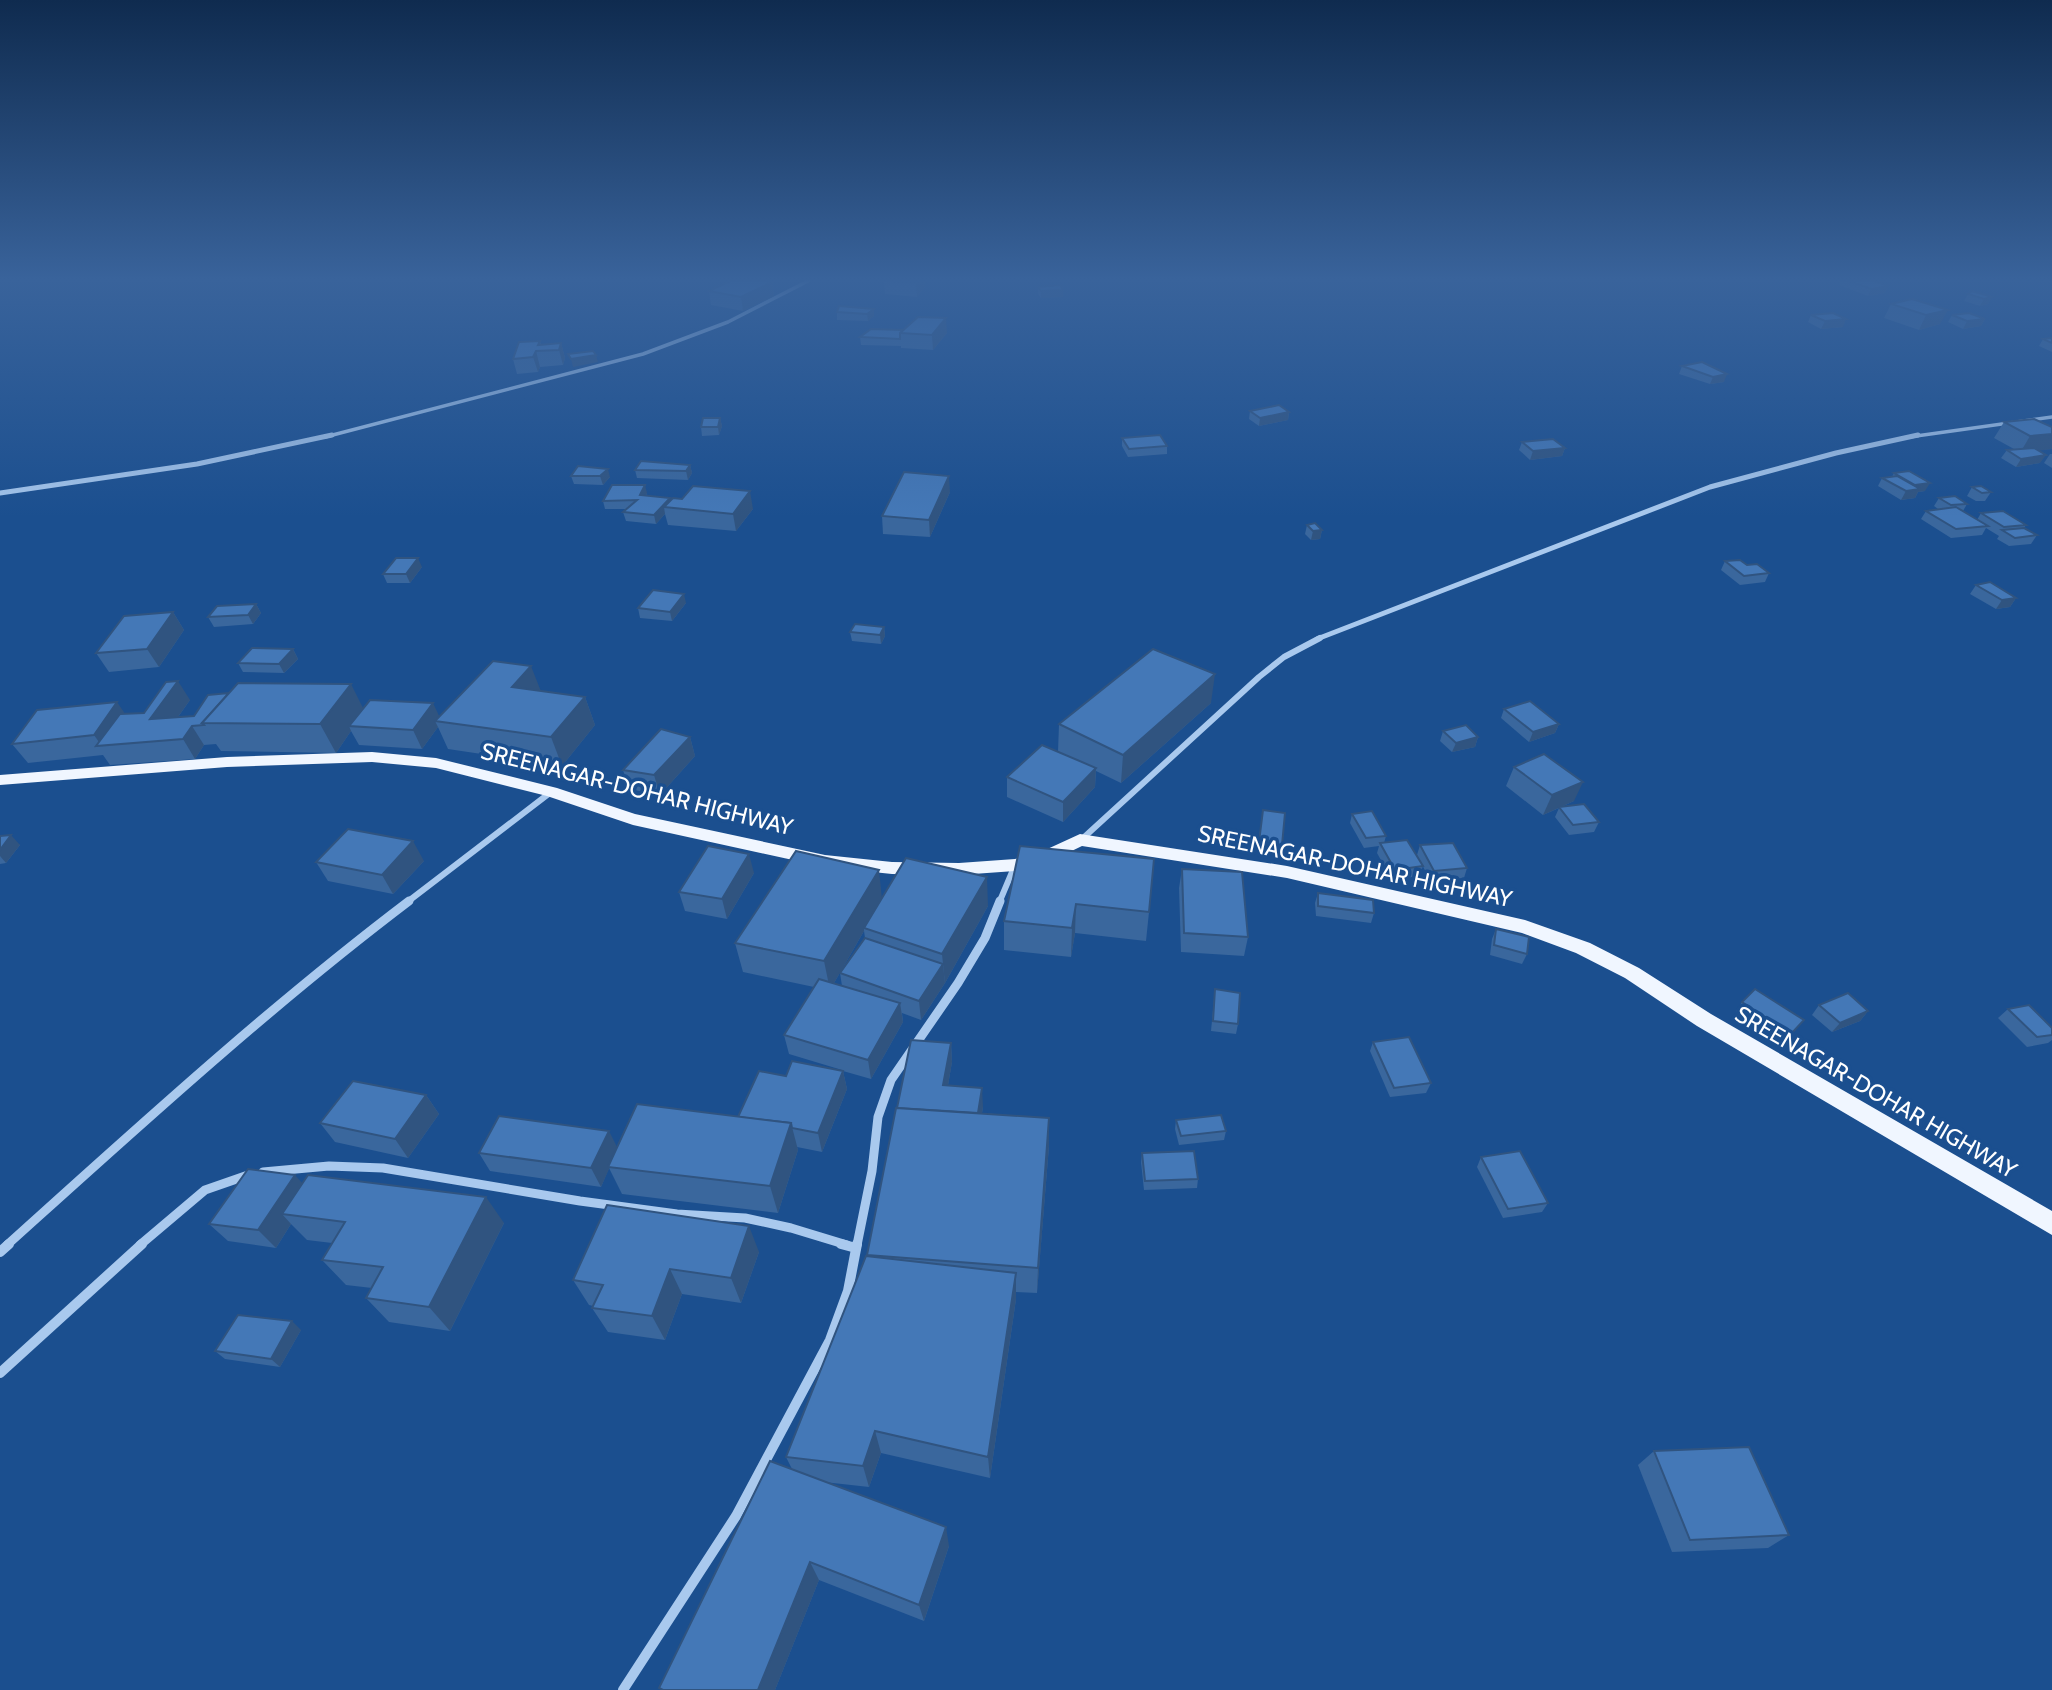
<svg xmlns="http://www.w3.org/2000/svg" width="2052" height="1690" font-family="Cabin,sans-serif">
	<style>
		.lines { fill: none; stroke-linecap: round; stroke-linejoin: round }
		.minor-far4 { stroke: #a9c9ee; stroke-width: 3.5 }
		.minor-far3 { stroke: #a9c9ee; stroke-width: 5 }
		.minor-far2 { stroke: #a9c9ee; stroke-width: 6 }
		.minor-far1 { stroke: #a9c9ee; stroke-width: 9 }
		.minor { stroke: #a9c9ee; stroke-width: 10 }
		.primary { fill: #f0f6ff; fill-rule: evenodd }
		.wall { fill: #3a679d; fill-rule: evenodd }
		.shaded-wall { fill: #305480 }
		.building { fill: #4478b7; stroke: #305480; stroke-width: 2 }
		.labels { text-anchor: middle; stroke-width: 7; stroke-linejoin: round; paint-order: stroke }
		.street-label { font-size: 23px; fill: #fff; stroke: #1b4f8f }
	</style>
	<rect width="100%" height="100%" fill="#1b4f8f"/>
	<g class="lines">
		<g class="minor-far4">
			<polyline points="325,437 643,354 728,322 808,281"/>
			<polyline points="1909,437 2052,417"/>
		</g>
		<g class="minor-far3">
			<polyline points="0,493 197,464 332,435"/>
			<polyline points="1317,639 1710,487 1836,453 1918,435"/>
		</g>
		<g class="minor-far2">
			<polyline points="1081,840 1259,677 1284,657 1320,638"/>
			<polyline points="406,903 551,792"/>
			<polyline points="999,903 1015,865"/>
		</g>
		<g class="minor-far1">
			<polyline points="263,1172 329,1166 383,1168 580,1201 677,1214 745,1218 791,1228 847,1245"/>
			<path d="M7,1245C138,1127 268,1008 409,901"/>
			<polyline points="140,1245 205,1190 251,1174"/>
			<polyline points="857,1245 872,1171 878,1117 891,1080 958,983 985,938 1000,901"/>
		</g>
		<g class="minor">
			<polyline points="841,1244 856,1248"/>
			<polyline points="0,1252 9,1244"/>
			<polyline points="0,1373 142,1244"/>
			<polyline points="623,1690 736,1516 830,1340 848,1291 857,1244"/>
		</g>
		<polygon class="primary" points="372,752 436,758 557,788 635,814 825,855 892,862 959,863 1015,859 1043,851 1080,834 1287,866 1525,920 1590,943 1639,968 1711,1014 2052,1211 2052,1235 1697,1026 1625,978 1576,953 1522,933 1287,878 1082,846 1055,859 1015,871 959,875 892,874 825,867 633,825 547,796 436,768 372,762 227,767 0,785 0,775 227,757"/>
	</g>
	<g class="wall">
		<polygon points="884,281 925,281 925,287 917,297 885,294"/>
		<polygon points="1841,281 1874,281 1888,286 1885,293 1868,296 1839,285"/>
		<polygon points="772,282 774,296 743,311 711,305 709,291"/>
		<polygon points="1038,287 1063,290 1063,297 1041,298 1038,294"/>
		<polygon points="1968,294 1992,297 1988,304 1980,306 1964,301"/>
		<polygon points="1912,299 1940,324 1919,330 1884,318 1891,304"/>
		<polygon points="874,309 874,316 868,321 837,320 837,312"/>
		<polygon points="1811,315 1843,327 1821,329 1808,322"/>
		<polygon points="1952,315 1985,319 1981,326 1963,329 1948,322"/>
		<polygon points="871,329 947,333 933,350 901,348 901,346 861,345 860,337"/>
		<polygon points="2043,339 2052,339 2052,352 2039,346"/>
		<polygon points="540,341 541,345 561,343 565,358 563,365 540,367 538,372 517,374 513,359"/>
		<polygon points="1702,362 1724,382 1710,384 1679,374 1682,366"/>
		<polygon points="1250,411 1289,412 1288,420 1259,426 1249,419"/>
		<polygon points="720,418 722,426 719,435 702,436 701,427"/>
		<polygon points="2004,422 2052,449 2038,450 2040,463 2016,467 2001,458 2007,450 2014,449 1994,438"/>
		<polygon points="1122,438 1167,446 1167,454 1128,457 1122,446"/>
		<polygon points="1522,442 1565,448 1562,456 1530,460 1519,450"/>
		<polygon points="2050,454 2052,454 2052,468 2044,463"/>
		<polygon points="690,465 692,473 688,480 637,478 635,470"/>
		<polygon points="1894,473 1925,491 1918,492 1915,498 1901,500 1878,486 1882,478 1892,477"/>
		<polygon points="571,476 610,477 603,485 574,484"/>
		<polygon points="1972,487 1991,492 1985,501 1976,501 1967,496"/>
		<polygon points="950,492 930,537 883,534 882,516"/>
		<polygon points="647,493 646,496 670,498 670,500 753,509 736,531 668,525 665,514 656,524 626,521 623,512 626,509 605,509 603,501"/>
		<polygon points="1939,498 1967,504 1963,511 1977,520 1981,513 2026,525 2024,528 2037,535 2031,544 2009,546 1997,539 1999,536 1986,528 1982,535 1951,538 1921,519 1926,511 1938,509 1934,506"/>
		<polygon points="1307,525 1322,530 1320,539 1311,540 1305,534"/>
		<polygon points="1725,561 1747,565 1769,573 1765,582 1740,585 1721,570"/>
		<polygon points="422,567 410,583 387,583 383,574"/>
		<polygon points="1976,585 2016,598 2010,607 1996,609 1970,594"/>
		<polygon points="686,603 672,621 640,618 638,608"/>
		<polygon points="256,604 261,613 253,624 214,627 208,617"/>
		<polygon points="173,612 184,630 159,667 109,672 96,653"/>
		<polygon points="884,627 885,636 881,644 852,641 850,632"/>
		<polygon points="293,649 298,659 284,673 243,672 238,663"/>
		<polygon points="541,691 585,697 595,725 562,766 448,749 438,727 422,749 359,745 351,731 336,753 221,751 216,744 204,745 195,759 110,765 103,755 28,763 12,744 125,714 144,713 190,700 178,717 363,709 439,717"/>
		<polygon points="1211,703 1121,783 1096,771 1095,787 1063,822 1007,797 1007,777 1058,752 1059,724"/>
		<polygon points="1504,709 1559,724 1555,733 1529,742 1501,718"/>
		<polygon points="1443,731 1478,737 1475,747 1452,752 1440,741"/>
		<polygon points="690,737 695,756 660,795 629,789 623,770"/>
		<polygon points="1514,767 1574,801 1561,807 1599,822 1594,832 1569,835 1555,817 1559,808 1543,815 1506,786"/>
		<polygon points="1263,810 1282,845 1280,855 1257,851"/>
		<polygon points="1352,814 1386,836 1384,843 1423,866 1419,876 1392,880 1377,853 1379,846 1364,848 1350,823"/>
		<polygon points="0,836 20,845 6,863 0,864"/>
		<polygon points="1420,845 1467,868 1464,878 1430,880 1417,855"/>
		<polygon points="1020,846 1149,912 1146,941 1075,933 1071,957 1004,950 1004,921"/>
		<polygon points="424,861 393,894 328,881 316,862"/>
		<polygon points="1182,869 1248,937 1244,956 1181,952 1179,888"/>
		<polygon points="754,873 727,919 685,911 679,892"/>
		<polygon points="1318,893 1374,913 1371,923 1316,916 1315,903"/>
		<path d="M882,898L988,906L945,983L921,1020L902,1013L903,1022L871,1079L843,1071L847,1089L822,1152L797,1147L798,1150L778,1213L622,1194L609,1168L601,1187L490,1171L479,1153L617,1148L738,1117L786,1076L842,1070L789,1054L784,1035L814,987L743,972L735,943ZM864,931L865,938L840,973L842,986L834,983Z"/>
		<polygon points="1496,929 1527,954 1522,964 1490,955 1492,939"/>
		<polygon points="1215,989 1238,1024 1236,1034 1211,1031"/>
		<polygon points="1742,1002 1804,1020 1783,1043 1736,1011"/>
		<polygon points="1819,1005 1868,1011 1860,1021 1832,1032 1812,1015"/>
		<polygon points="2008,1009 2052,1028 2052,1040 2048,1043 2027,1047 1998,1018"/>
		<polygon points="1373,1042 1431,1083 1426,1093 1390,1097 1370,1051"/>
		<polygon points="951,1043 952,1062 948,1085 983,1107 982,1113 1049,1118 1049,1146 1037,1293 1016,1292 1016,1299 990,1478 881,1453 869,1487 824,1482 949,1546 924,1621 819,1580 775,1690 662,1690 659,1688 792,1469 786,1457 868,1257 867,1255"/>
		<polygon points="426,1095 439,1114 408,1158 335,1142 320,1123"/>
		<polygon points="1176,1120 1226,1131 1224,1140 1179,1145 1175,1129"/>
		<polygon points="1142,1153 1198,1179 1197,1188 1144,1190 1141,1162"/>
		<polygon points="1481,1157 1548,1203 1542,1212 1503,1218 1477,1167"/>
		<polygon points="302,1183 504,1223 450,1331 389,1322 366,1298 372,1288 346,1285 322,1260 332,1243 307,1240 291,1224 276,1248 228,1241 209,1224"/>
		<polygon points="759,1252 741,1303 682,1294 665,1340 608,1332 592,1308 593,1306 589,1305 573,1280"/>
		<polygon points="301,1330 280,1367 225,1359 215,1351"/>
		<polygon points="1654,1451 1789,1535 1768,1548 1672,1552 1638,1465"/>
	</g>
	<g class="shaded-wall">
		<polygon points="918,281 925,281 925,287 917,297 916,283"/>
		<polygon points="772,282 774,296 743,311 741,297"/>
		<polygon points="1888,286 1885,293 1868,296 1871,289"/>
		<polygon points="1063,290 1063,297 1041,298 1041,291"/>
		<polygon points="1992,297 1988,304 1980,306 1984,299"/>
		<polygon points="874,309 874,316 868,321 867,314"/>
		<polygon points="1948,310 1940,324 1919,330 1926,315"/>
		<polygon points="946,318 947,333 933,350 932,335"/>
		<polygon points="1846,319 1843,327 1821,329 1825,321"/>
		<polygon points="1985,319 1981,326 1963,329 1967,321"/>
		<polygon points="561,343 565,358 563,365 559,350"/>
		<polygon points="536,351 540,367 538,372 533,357"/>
		<polygon points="596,355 598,362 573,367 571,359"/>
		<polygon points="1727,374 1724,382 1710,384 1713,377"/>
		<polygon points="1289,412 1288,420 1259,426 1260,418"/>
		<polygon points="720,418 722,426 719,435 718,427"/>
		<polygon points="2052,434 2052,449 2020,453 2030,436"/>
		<polygon points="1565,448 1562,456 1530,460 1533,451"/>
		<polygon points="2046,455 2040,463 2016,467 2021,459"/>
		<polygon points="690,465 692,473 688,480 686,471"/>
		<polygon points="608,469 610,477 603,485 600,476"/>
		<polygon points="949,476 950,492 930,537 929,520"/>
		<polygon points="1930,483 1925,491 1918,492 1915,498 1901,500 1906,491 1911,491 1915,485"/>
		<polygon points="645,485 647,493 642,504 640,495"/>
		<polygon points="750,491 753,509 736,531 733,514"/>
		<polygon points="670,498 672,507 664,507 665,514 656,524 654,515"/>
		<polygon points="1322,530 1320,539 1311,540 1313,531"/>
		<polygon points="418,558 422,567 410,583 406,574"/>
		<polygon points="684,594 686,603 672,621 670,612"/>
		<polygon points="2016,598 2010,607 1996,609 2002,600"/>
		<polygon points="256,604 261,613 253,624 248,615"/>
		<polygon points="173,612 184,630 159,667 147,649"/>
		<polygon points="884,627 885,636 881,644 880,635"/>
		<polygon points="293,649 298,659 284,673 279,664"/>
		<polygon points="531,666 542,694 512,687"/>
		<polygon points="1215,674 1211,703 1121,783 1123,755"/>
		<polygon points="178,681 190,700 163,738 150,719"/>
		<polygon points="351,684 365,712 349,726 351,731 336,753 320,724"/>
		<polygon points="585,697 595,725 562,766 551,737"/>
		<polygon points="117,702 130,721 101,745 94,735"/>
		<polygon points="433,703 442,722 435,721 438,727 422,749 413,730"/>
		<polygon points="1559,724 1555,733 1529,742 1533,732"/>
		<polygon points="192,726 204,745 195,759 183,739"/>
		<polygon points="690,737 695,756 660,795 654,775"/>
		<polygon points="1478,737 1475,747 1452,752 1456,743"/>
		<polygon points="1096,768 1095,787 1063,822 1063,802"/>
		<polygon points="1583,782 1574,801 1543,815 1552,795"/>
		<polygon points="11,835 20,845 6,863 0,856 0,850"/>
		<polygon points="413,841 424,861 393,894 382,875"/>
		<polygon points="749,854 754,873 727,919 722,899"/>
		<polygon points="879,870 882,899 864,928 864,931 830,990 824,961"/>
		<polygon points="987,877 988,906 945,983 942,954"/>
		<polygon points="1076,904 1075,933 1071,957 1072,928"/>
		<polygon points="943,964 945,983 921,1020 919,1001"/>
		<polygon points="900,1003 903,1022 871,1079 868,1060"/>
		<polygon points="1868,1011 1860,1021 1832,1032 1840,1023"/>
		<polygon points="951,1043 952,1062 945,1103 943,1085"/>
		<polygon points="843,1071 847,1089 822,1152 818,1133"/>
		<polygon points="982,1088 983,1107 979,1134 978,1116"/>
		<polygon points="426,1095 439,1114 408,1158 395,1139"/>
		<polygon points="1049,1118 1049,1146 1037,1293 1038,1268"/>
		<polygon points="791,1123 798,1150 778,1213 770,1186"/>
		<polygon points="609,1131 618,1149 601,1187 591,1168"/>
		<polygon points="295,1175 311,1193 282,1214 291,1224 276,1248 258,1230"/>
		<polygon points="486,1197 504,1223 450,1331 429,1307"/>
		<polygon points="749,1226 759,1252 741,1303 731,1278"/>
		<polygon points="670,1269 682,1294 665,1340 652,1316"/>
		<polygon points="1016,1273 1016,1299 990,1478 988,1457"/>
		<polygon points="292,1321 301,1330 280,1367 271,1359"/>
		<polygon points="875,1431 881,1453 869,1487 863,1466"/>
		<polygon points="946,1527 949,1546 924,1621 919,1605"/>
		<polygon points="810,1562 819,1580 775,1690 758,1690"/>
	</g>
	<g class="building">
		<polygon points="730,281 765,281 772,282 741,297 709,291"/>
		<polygon points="889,281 918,281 916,283"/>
		<polygon points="1849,281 1874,281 1888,286 1871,289"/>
		<polygon points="1060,285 1063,290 1041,291 1038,287"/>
		<polygon points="1972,291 1992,297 1984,299 1968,294"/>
		<polygon points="1912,299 1948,310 1926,315 1891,304"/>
		<polygon points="839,306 874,309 867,314 837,312"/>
		<polygon points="1833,313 1846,319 1825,321 1811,315"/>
		<polygon points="1969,313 1985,319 1967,321 1952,315"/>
		<polygon points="918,317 946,318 932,335 900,333"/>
		<polygon points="871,329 903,330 900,333 900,339 860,337"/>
		<polygon points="2051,338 2052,339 2052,343 2043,339"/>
		<polygon points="540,341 538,345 561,343 559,350 536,351 533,357 513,359 519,342"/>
		<polygon points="593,351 596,355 571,359 568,354"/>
		<polygon points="1702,362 1727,374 1713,377 1682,366"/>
		<polygon points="1279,405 1289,412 1260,418 1250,411"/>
		<polygon points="703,418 720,418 718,427 701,427"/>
		<polygon points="2034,419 2052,427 2052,434 2030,436 2004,422"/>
		<polygon points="1160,435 1167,446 1129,449 1122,438"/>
		<polygon points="1553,439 1565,448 1533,451 1522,442"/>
		<polygon points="2034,448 2046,455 2021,459 2007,450"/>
		<polygon points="641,461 690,465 686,471 635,470"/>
		<polygon points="578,466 608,469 600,476 571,476"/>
		<polygon points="1909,471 1930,483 1915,485 1894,473"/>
		<polygon points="904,472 949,476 929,520 882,516"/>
		<polygon points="1897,476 1920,489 1906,491 1882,478"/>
		<polygon points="612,485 645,485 640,495 670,498 654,515 623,512 637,500 603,501"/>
		<polygon points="693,486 750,491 733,514 664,507 673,498 682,499"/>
		<polygon points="1981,486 1991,492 1982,493 1972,487"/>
		<polygon points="1955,496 1967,504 1951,505 1939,498"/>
		<polygon points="1956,507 1988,526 1956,529 1926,511"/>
		<polygon points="2003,511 2026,525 2004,527 1981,513"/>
		<polygon points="1315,523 1322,530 1313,531 1307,525"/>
		<polygon points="2024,528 2037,535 2015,538 2002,530"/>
		<polygon points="396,558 418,558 406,574 383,574"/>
		<polygon points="1740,560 1747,565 1757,564 1769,573 1744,576 1725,561"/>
		<polygon points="1990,582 2016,598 2002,600 1976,585"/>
		<polygon points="653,590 684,594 670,612 638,608"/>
		<polygon points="256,604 248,615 208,617 217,606"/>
		<polygon points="173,612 147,649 96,653 124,616"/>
		<polygon points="855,624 884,627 880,635 850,632"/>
		<polygon points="252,648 293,649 279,664 238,663"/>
		<polygon points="1153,649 1215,674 1123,755 1059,724"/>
		<polygon points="493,661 531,666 512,687 585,697 551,737 435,721"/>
		<polygon points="178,681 150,719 194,716 208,695 229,693 202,723 204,725 192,726 183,739 96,746 120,714 144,713 166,682"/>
		<polygon points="238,683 351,684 320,724 202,723"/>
		<polygon points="370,700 433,703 413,730 349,726"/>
		<polygon points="1530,701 1559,724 1533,732 1504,709"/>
		<polygon points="117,702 94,735 12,744 37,710"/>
		<polygon points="1466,725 1478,737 1456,743 1443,731"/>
		<polygon points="661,729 690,737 654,775 623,770"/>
		<polygon points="1042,745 1096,768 1063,802 1007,777"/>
		<polygon points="1544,754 1583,782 1552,795 1514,767"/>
		<polygon points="1584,804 1599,822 1573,825 1559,807"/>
		<polygon points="1263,810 1285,813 1282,845 1259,842"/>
		<polygon points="1372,811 1386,836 1366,838 1352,814"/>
		<polygon points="348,829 413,841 382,875 316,862"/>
		<polygon points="11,835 0,850 0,836"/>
		<polygon points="1407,840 1423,866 1395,870 1380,843"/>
		<polygon points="1453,843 1467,868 1434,871 1420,845"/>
		<polygon points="708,846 749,854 722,899 679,892"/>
		<polygon points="1020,846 1154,859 1149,912 1076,904 1072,928 1004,921"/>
		<polygon points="796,851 879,870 824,961 735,943"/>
		<polygon points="906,858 987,877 942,954 864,928"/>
		<polygon points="1182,869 1242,872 1248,937 1184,933"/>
		<polygon points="1318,893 1373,900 1374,913 1318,906"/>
		<polygon points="1496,929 1529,937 1527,954 1494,945"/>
		<polygon points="865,938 943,964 919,1001 840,973"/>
		<polygon points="819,979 900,1003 868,1060 784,1035"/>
		<polygon points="1215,989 1240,993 1238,1024 1213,1021"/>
		<polygon points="1755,989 1804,1020 1791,1034 1742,1002"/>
		<polygon points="1848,993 1868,1011 1840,1023 1819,1005"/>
		<polygon points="2029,1005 2052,1028 2052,1035 2037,1037 2008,1009"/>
		<polygon points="1409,1037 1431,1083 1394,1088 1373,1042"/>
		<polygon points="911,1040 951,1043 943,1085 982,1088 978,1113 897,1108"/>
		<polygon points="792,1061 843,1071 818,1133 792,1128 791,1123 738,1117 759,1071 786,1076"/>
		<polygon points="353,1081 426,1095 395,1139 320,1123"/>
		<polygon points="637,1104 791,1123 770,1186 608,1167"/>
		<polygon points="896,1108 1049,1118 1038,1268 867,1255"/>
		<polygon points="1221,1115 1226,1131 1181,1136 1176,1120"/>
		<polygon points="499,1116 609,1131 591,1168 479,1153"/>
		<polygon points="1194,1151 1198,1179 1145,1181 1142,1153"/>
		<polygon points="1520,1151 1548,1203 1508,1209 1481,1157"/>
		<polygon points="248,1169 295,1175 258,1230 209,1224"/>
		<polygon points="308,1175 486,1197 429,1307 366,1298 383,1267 322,1260 345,1222 282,1214"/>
		<polygon points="607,1205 749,1226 731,1278 670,1269 652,1316 592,1308 603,1285 573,1280"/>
		<polygon points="866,1256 1016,1273 988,1457 875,1431 863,1466 786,1457"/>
		<polygon points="238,1315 292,1321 271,1359 215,1351"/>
		<polygon points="1749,1447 1789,1535 1690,1540 1654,1451"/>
		<polygon points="770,1461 946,1527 919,1605 810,1562 758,1690 663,1690 659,1688"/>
	</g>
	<linearGradient id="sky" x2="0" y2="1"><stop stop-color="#0f2b4f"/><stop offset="0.54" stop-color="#39639b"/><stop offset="1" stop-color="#39639b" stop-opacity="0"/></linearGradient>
	<rect width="2052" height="517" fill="url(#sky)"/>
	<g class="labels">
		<g class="street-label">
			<text transform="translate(637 789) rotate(14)" y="8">SREENAGAR-DOHAR HIGHWAY</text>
			<text transform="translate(1355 866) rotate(12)" y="8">SREENAGAR-DOHAR HIGHWAY</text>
			<text transform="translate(1876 1092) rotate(30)" y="8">SREENAGAR-DOHAR HIGHWAY</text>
		</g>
	</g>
</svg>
